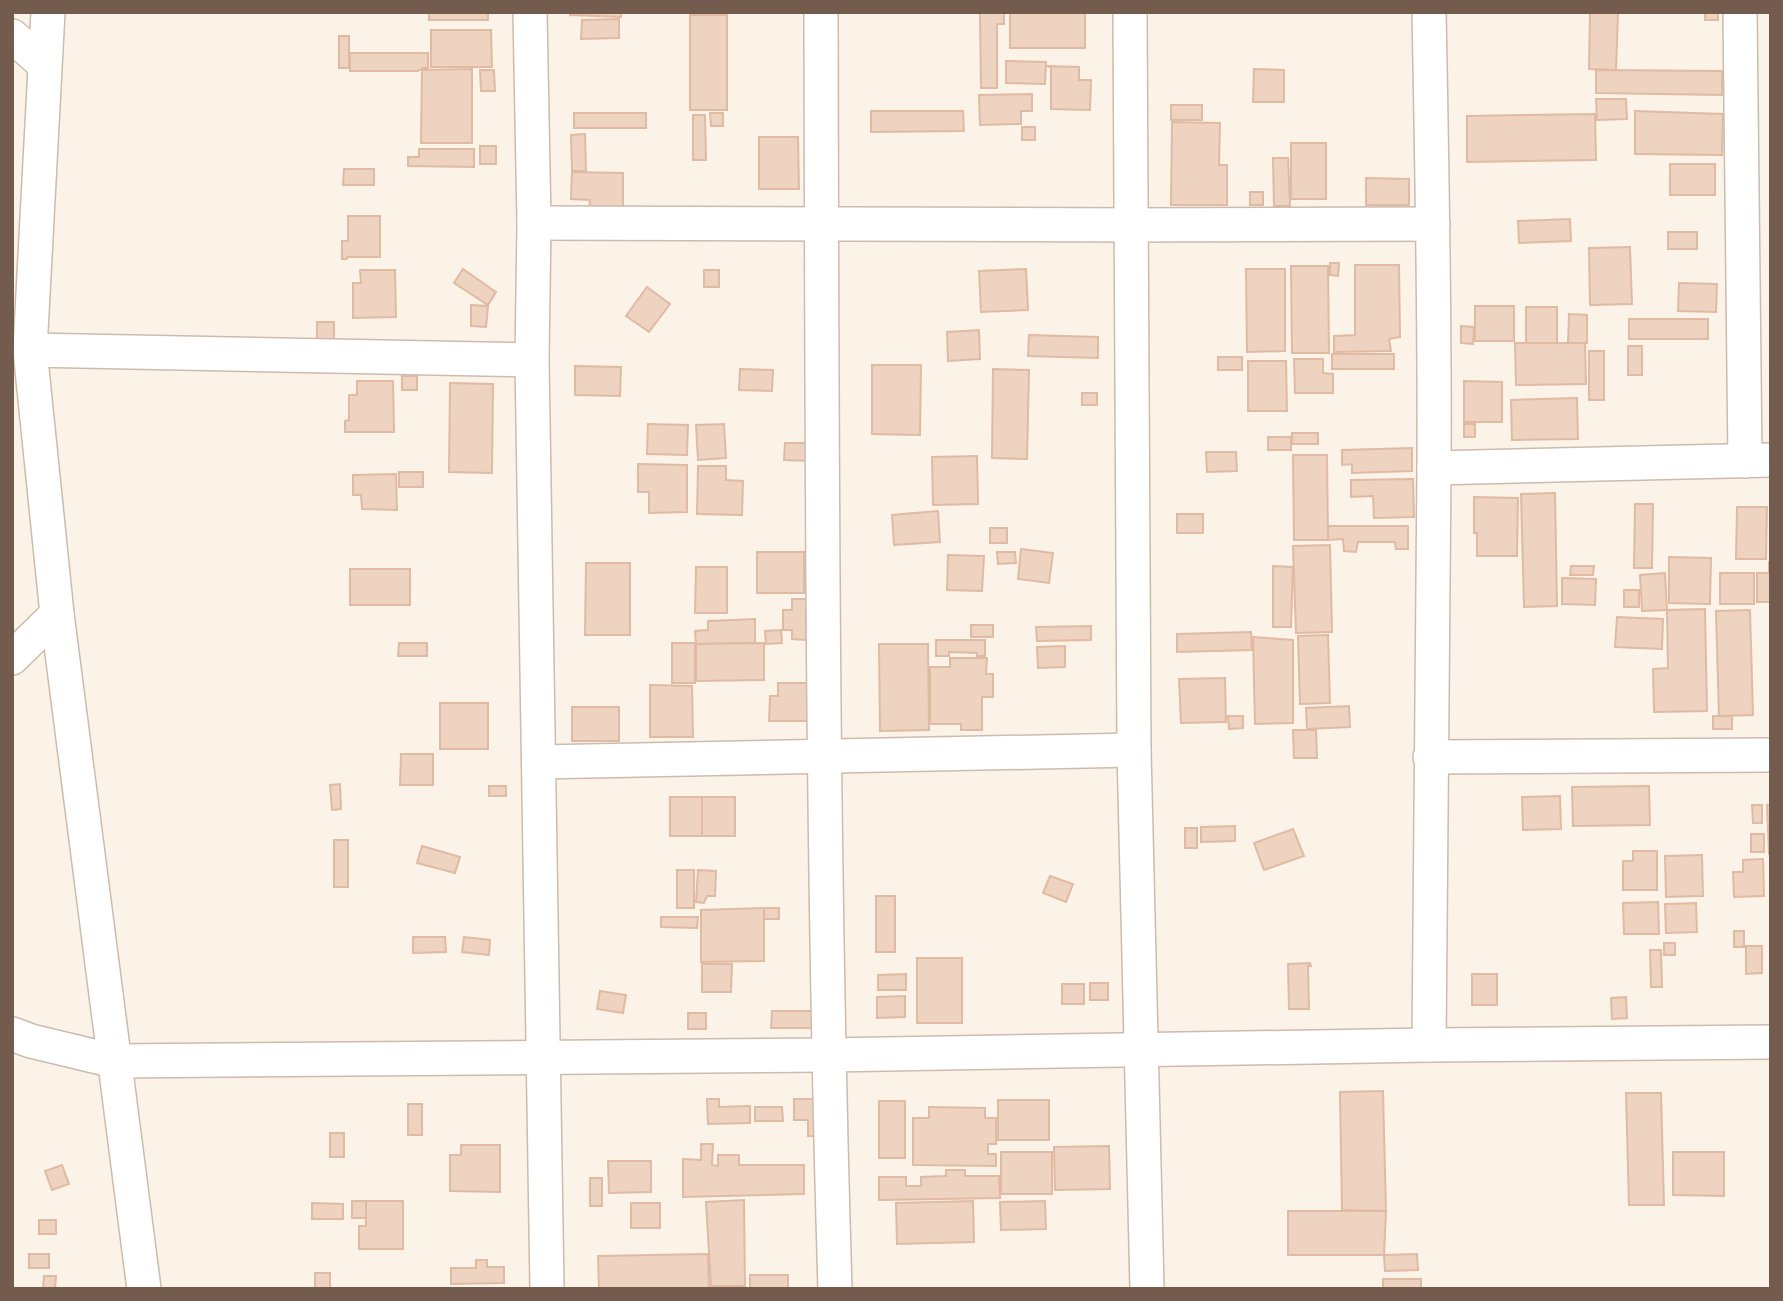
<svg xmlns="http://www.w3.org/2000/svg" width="1783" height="1301" font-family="Cabin,sans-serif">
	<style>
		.building { fill: #eed3c0; stroke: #e0baa2; stroke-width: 2 }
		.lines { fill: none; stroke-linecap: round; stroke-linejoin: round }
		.minor-casing { stroke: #ccbbae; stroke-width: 36 }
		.minor { stroke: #fff; stroke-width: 33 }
	</style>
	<rect width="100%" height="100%" fill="#fbf3e7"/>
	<g class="building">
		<rect x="429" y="12" width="59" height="8"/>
		<polygon points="570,12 621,12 621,17 570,15"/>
		<polygon points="980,12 1004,12 1004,24 997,24 997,88 981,88"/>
		<rect x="1010" y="12" width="75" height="36"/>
		<polygon points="1590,12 1618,12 1616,70 1589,69"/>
		<rect x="1705" y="12" width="13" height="8"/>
		<rect x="690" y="15" width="37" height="95"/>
		<polygon points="619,19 619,38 581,39 582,20"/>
		<polygon points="431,30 491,30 492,67 431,67"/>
		<rect x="339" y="36" width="10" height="32"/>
		<polygon points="350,53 428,53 428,68 423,68 418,71 350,71"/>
		<polygon points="1006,61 1046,62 1045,84 1006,83"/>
		<polygon points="1046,66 1079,67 1079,80 1091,80 1090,110 1051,109 1051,67"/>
		<polygon points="472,69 472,143 421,143 422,70"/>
		<polygon points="1254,69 1284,70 1284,102 1253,102"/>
		<polygon points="480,70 494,70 495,91 481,91"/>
		<polygon points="1596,70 1722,71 1722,95 1596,93"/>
		<polygon points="1032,94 1032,111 1021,111 1021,124 980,125 979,95"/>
		<polygon points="1596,99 1626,99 1627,119 1597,120"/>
		<rect x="1171" y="105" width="31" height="15"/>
		<polygon points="871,111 963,111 964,131 871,132"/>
		<polygon points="1635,111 1723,114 1722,155 1635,154"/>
		<rect x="574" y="113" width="72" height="15"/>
		<polygon points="710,113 723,113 723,126 711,126"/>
		<polygon points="1595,114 1596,160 1467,162 1467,116"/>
		<polygon points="693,115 705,115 706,160 693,160"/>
		<polygon points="1172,122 1220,123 1219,165 1227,165 1227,205 1171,205"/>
		<rect x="1022" y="127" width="13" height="13"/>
		<polygon points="585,134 586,171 572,171 571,135"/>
		<polygon points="759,137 798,137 799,189 759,189"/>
		<rect x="1291" y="143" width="35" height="56"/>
		<rect x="480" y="146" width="16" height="18"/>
		<polygon points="419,149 474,149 474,167 408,166 408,157 419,157"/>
		<polygon points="1273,158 1288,158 1290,206 1274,206"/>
		<rect x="1670" y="164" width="45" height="31"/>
		<polygon points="344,169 374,169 374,185 343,185"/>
		<polygon points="572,172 623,173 623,211 589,211 590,200 571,199"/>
		<polygon points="1366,178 1409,179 1409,205 1366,205"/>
		<rect x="1250" y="192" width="13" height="13"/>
		<polygon points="348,216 380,216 380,257 347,257 347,259 342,259 342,241 348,241"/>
		<polygon points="1570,219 1571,241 1519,243 1518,221"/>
		<rect x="1668" y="232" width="29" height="17"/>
		<polygon points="1630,247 1632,304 1590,305 1589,248"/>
		<polygon points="1330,263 1339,263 1338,276 1330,275"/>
		<polygon points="1355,265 1399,265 1400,337 1389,339 1391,351 1334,352 1334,336 1355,335"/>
		<polygon points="1291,266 1328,266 1329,353 1292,353"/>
		<polygon points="463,269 496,292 488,305 454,283"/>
		<polygon points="1026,269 1028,310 981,312 979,271"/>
		<polygon points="1246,269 1285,269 1285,351 1247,352"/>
		<polygon points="360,270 395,270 396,317 353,318 353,283 361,283"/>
		<rect x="704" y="270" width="15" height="17"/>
		<polygon points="1679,283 1717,284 1716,312 1678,311"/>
		<polygon points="647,287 670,304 649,332 626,316"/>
		<polygon points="471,305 488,306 486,327 471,326"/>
		<rect x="1475" y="306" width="39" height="35"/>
		<rect x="1526" y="307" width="31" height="36"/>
		<polygon points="1569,314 1587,315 1587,343 1568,343"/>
		<rect x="1629" y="319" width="79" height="20"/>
		<rect x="317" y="322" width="17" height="21"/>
		<polygon points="1461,326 1474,327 1473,344 1461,343"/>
		<polygon points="979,330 980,359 948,361 947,332"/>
		<polygon points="1029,335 1098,337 1098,358 1028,356"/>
		<polygon points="1515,343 1585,343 1586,384 1516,385"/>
		<rect x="1628" y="346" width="14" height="29"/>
		<rect x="1589" y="351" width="15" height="49"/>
		<rect x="1332" y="354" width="62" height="15"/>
		<rect x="1218" y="357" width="24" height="13"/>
		<polygon points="1294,359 1323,359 1323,373 1333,374 1333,393 1295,393"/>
		<polygon points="1248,361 1286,361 1287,411 1248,411"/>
		<polygon points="872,365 921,365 920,435 872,434"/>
		<polygon points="575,366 621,367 620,396 575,395"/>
		<polygon points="740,369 773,370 772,391 739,390"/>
		<polygon points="993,369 1029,370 1027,459 992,458"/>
		<rect x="402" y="376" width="15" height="14"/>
		<polygon points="357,381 393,381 394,432 345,432 345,421 349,420 349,395 357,395"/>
		<polygon points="1464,381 1502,382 1502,422 1464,422"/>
		<polygon points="450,383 493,384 492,473 449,472"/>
		<rect x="1082" y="393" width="15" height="12"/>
		<polygon points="1577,398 1578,439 1512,440 1511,400"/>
		<polygon points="648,424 688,425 687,455 647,454"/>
		<polygon points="724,424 726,458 698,460 696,425"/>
		<rect x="1464" y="424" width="11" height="13"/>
		<rect x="1292" y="433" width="26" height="11"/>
		<rect x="1268" y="437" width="23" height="13"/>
		<polygon points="785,443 813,443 812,461 784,460"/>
		<polygon points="1412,448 1412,471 1352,473 1352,464 1342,465 1342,450"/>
		<polygon points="1206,452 1236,452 1237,471 1207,472"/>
		<polygon points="1293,455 1327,455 1328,540 1294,540"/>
		<polygon points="977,456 978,504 933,505 932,457"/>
		<polygon points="638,464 687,465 687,512 649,513 649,492 638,492"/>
		<polygon points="698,466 726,466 726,480 743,481 742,515 697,514"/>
		<rect x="399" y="472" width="24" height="15"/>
		<polygon points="396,474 397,510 362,509 361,495 353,495 353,475"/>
		<polygon points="1413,479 1414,517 1374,518 1373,496 1351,497 1351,480"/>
		<polygon points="1555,493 1557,606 1524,607 1521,494"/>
		<polygon points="1474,497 1518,498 1517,556 1477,556 1477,533 1474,533"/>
		<polygon points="1635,504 1653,504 1652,568 1634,568"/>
		<polygon points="1737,507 1767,507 1766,559 1736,559"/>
		<polygon points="938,511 940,542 894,545 892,515"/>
		<rect x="1177" y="514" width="26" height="19"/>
		<polygon points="1328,526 1408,526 1408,549 1396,549 1395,542 1358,542 1356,552 1344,551 1343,539 1328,540"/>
		<rect x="990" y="528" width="17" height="15"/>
		<polygon points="1330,545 1332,632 1296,633 1293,546"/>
		<polygon points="1021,549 1053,553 1049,583 1018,579"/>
		<rect x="757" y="552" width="47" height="41"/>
		<polygon points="997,552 1015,552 1016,563 998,564"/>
		<polygon points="948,555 984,556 982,591 947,590"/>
		<polygon points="1669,557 1711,558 1710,604 1669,603"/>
		<polygon points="1769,562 1771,562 1771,602 1757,602 1757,573 1769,573"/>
		<polygon points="586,563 630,563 630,635 585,635"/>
		<polygon points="1273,566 1293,567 1291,627 1273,627"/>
		<polygon points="1571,566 1594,566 1593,575 1570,575"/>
		<polygon points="696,567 727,567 727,613 695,613"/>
		<rect x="350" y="569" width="60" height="36"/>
		<polygon points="1665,573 1667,610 1642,611 1640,575"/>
		<rect x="1720" y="573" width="34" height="31"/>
		<polygon points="1562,578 1596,579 1595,605 1562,604"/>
		<rect x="1624" y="590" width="15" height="17"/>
		<polygon points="792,599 806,599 806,640 792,639 792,630 783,630 783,610 792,610"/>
		<polygon points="1705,609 1707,711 1654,712 1653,669 1668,668 1667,610"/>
		<polygon points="1750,610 1753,715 1719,716 1716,611"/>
		<polygon points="1617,617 1663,619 1662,649 1615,647"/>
		<polygon points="755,619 755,643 696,644 695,631 708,630 708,621"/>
		<rect x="971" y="625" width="22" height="12"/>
		<polygon points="1091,626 1091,640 1037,641 1036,627"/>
		<polygon points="781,630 782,643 766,644 765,631"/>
		<polygon points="1251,632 1252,650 1177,652 1177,634"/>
		<polygon points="1328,635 1330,703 1300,704 1298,636"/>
		<polygon points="1253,637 1293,640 1293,723 1255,724"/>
		<polygon points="936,640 985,640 985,656 977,656 977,653 949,652 949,656 936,656"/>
		<polygon points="399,643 427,643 427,656 398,656"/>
		<rect x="672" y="643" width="23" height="40"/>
		<polygon points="764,643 764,680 696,681 696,644"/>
		<polygon points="879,644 928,644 929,730 880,731"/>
		<polygon points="1065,646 1065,667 1038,668 1037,647"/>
		<polygon points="950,658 987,658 986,674 993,674 993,697 982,697 982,730 961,730 961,724 930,724 930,667 950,667"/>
		<polygon points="1225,678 1226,722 1181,723 1179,679"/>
		<polygon points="778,683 809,683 809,721 769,721 770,696 778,696"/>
		<polygon points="650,685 692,686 693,737 650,737"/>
		<rect x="440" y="703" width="48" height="46"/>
		<polygon points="1349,706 1350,727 1307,729 1306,708"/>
		<rect x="572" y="707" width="47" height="34"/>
		<polygon points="1228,716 1243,716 1243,728 1229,729"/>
		<rect x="1713" y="716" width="19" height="13"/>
		<polygon points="1293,730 1316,730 1317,758 1294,758"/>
		<polygon points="401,754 433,754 433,785 400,785"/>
		<polygon points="340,784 341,809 332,810 330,785"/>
		<rect x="489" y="786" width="17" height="10"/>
		<polygon points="1649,786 1650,825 1573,826 1572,787"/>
		<polygon points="1560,796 1561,829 1523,830 1522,797"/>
		<rect x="670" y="797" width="32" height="39"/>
		<rect x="702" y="797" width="33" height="39"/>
		<polygon points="1752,805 1762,805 1762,823 1753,823"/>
		<polygon points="1767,805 1771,805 1771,854 1769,854"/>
		<polygon points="1235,826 1235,841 1201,842 1201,827"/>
		<rect x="1185" y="828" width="12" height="20"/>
		<polygon points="1293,829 1304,856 1264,870 1254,843"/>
		<rect x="1751" y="834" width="13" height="18"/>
		<rect x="334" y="840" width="14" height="47"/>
		<polygon points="422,846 460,857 455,873 417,863"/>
		<polygon points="1633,851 1657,851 1657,890 1623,890 1623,861 1633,861"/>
		<polygon points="1702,855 1703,896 1666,897 1665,856"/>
		<polygon points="1763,859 1764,896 1734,897 1733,872 1743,872 1743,860"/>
		<rect x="677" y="870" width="17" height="38"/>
		<polygon points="698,870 716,871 715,896 707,896 704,903 696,902"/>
		<polygon points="1050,876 1073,884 1066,902 1043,893"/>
		<rect x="876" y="896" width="19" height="56"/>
		<polygon points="1658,902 1659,934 1624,934 1623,903"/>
		<polygon points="1696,903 1697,932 1666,933 1665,904"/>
		<polygon points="764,908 764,961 701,962 701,910"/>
		<rect x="764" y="908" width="15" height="11"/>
		<polygon points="661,917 698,917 697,928 661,927"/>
		<rect x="1734" y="931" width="10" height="16"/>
		<polygon points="413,937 445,937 446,952 413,953"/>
		<polygon points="464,937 490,940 489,955 462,952"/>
		<rect x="1664" y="943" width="11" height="12"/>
		<polygon points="1746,946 1762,946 1762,973 1746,974"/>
		<polygon points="1650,950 1661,950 1662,987 1651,987"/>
		<rect x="917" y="958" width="45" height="65"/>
		<polygon points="1310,963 1311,966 1308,966 1309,1009 1289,1009 1288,964"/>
		<polygon points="702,964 732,964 731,992 702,992"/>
		<polygon points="906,974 906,990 878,990 878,975"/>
		<rect x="1472" y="974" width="25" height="31"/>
		<rect x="1090" y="983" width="18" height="17"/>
		<rect x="1062" y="984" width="22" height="20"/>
		<polygon points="600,991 626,995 623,1013 597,1009"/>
		<polygon points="905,996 905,1017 877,1018 877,997"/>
		<polygon points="1626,997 1627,1018 1612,1019 1611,998"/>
		<polygon points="772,1011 820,1011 819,1028 771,1028"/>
		<rect x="688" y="1013" width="18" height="16"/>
		<polygon points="1383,1091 1386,1211 1342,1210 1340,1092"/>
		<polygon points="1626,1093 1661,1093 1664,1205 1629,1205"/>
		<polygon points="707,1099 719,1099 719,1107 750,1106 750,1123 708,1124"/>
		<polygon points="794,1099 825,1099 825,1136 808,1136 808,1120 794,1120"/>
		<rect x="998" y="1100" width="51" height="40"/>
		<rect x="879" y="1101" width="26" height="57"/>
		<rect x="408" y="1104" width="14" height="31"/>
		<polygon points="755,1107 782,1107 783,1121 755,1121"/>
		<polygon points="929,1107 985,1108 985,1118 996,1118 996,1144 988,1144 988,1154 996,1154 996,1166 913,1165 913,1118 929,1118"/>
		<rect x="330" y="1133" width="14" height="24"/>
		<polygon points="701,1144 713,1144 712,1165 718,1166 718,1155 739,1155 739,1165 804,1165 804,1194 683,1197 683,1159 701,1160"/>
		<polygon points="461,1145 500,1145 500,1192 450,1191 450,1155 461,1155"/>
		<polygon points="1109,1146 1110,1189 1055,1190 1054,1147"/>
		<rect x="1001" y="1152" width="51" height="42"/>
		<polygon points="1673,1152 1724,1152 1724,1196 1673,1195"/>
		<polygon points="608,1161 651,1161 651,1192 609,1193"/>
		<polygon points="62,1165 69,1184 52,1190 45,1171"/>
		<polygon points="946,1170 965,1170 965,1176 999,1176 1000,1198 879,1200 879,1177 906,1177 906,1186 921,1186 921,1177 946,1176"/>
		<rect x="590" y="1178" width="12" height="28"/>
		<polygon points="744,1200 745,1286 711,1286 706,1202"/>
		<rect x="352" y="1201" width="14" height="17"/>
		<polygon points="366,1201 403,1201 403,1249 359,1249 359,1226 366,1226"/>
		<polygon points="973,1201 974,1242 897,1244 896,1203"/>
		<polygon points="1045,1201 1046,1229 1001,1230 1000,1202"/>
		<polygon points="312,1203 343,1204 343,1219 312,1219"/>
		<rect x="631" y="1203" width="29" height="25"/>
		<polygon points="1288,1211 1386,1211 1384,1255 1288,1255"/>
		<rect x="39" y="1220" width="17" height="14"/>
		<rect x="29" y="1254" width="20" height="14"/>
		<polygon points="708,1254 709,1289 599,1289 598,1256"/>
		<polygon points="1417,1254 1418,1270 1385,1271 1384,1255"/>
		<polygon points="476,1260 487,1260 487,1267 504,1267 504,1283 451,1284 451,1268 476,1268"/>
		<rect x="315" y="1273" width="15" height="16"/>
		<rect x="750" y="1275" width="38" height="14"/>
		<polygon points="44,1276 56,1276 55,1289 43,1288"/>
		<rect x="1383" y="1279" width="38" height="10"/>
	</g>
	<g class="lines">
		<defs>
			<g id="minor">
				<polyline points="48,12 30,350 57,614 144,1289"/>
				<polyline points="530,12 534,223 532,360 547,1289"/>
				<path d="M821,12C822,438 822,863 835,1289"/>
				<polyline points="1130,12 1134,750 1147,1289"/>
				<polyline points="1740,12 1745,461"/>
				<polyline points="12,36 44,64"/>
				<polyline points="534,223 1132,225 1433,224"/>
				<polyline points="30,350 532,360"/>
				<polyline points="1434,468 1771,460"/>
				<polyline points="12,658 57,614"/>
				<polyline points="1430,757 1771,755"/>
				<polyline points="539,762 1134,750"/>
				<polyline points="12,1034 31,1041 114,1061 828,1055 1429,1045 1771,1042"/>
				<path d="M1429,1045C1430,852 1433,660 1434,468C1435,316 1432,164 1429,12"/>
			</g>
		</defs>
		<use href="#minor" class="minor-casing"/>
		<use href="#minor" class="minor"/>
	</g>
	<rect width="1783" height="1301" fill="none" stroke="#735b4d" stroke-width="28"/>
</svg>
